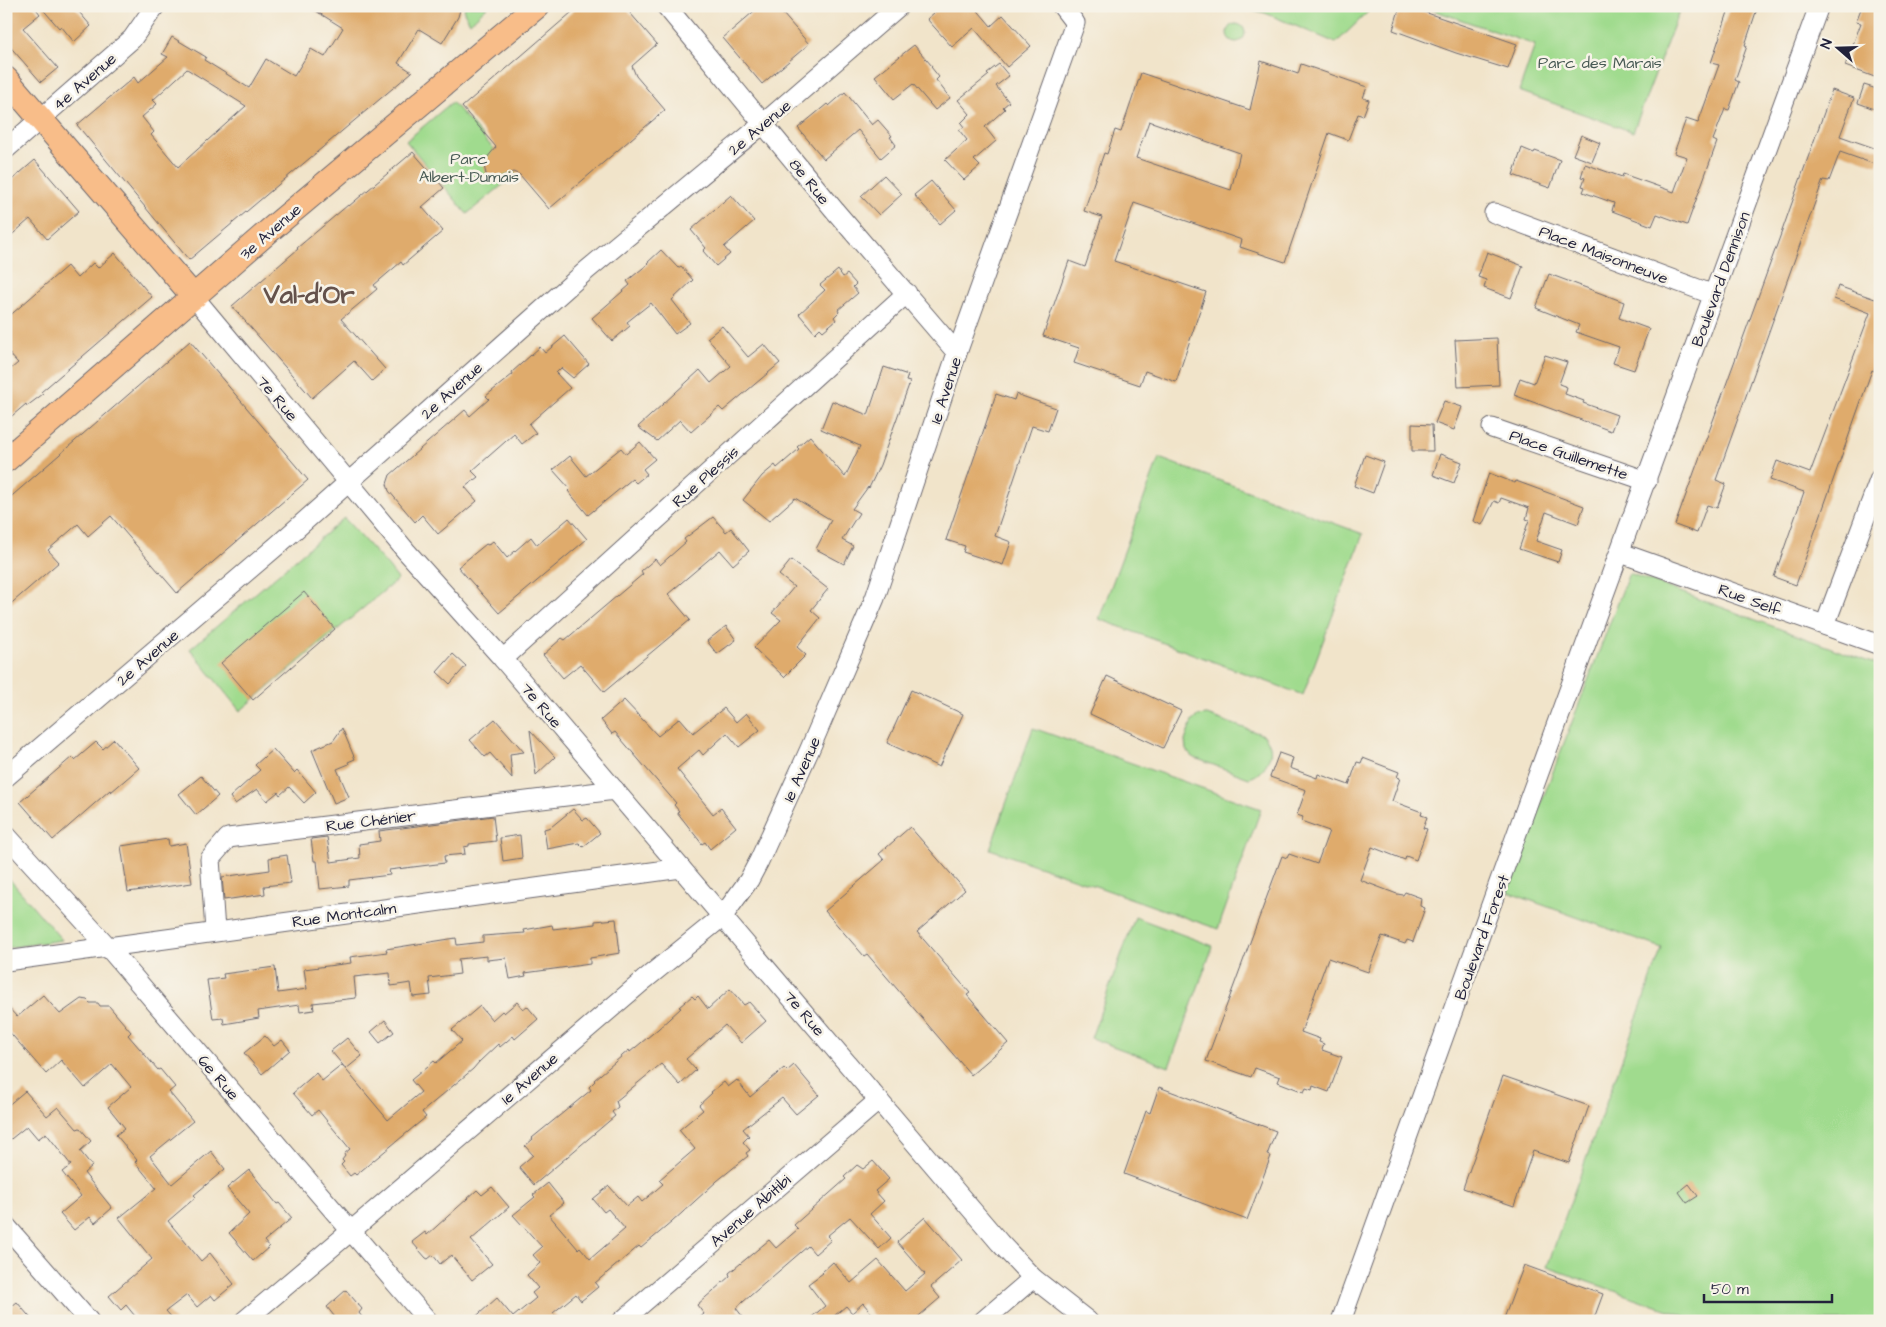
<svg xmlns="http://www.w3.org/2000/svg" width="1886" height="1327" font-family="'Architects Daughter',sans-serif">
	<style>
		.green { fill: #a0db8e; stroke: #617e64 }
		.building { fill: #dfab6c; fill-rule: evenodd }
		.lines { fill: none; stroke-linecap: round; stroke-linejoin: round }
		.minor-casing { stroke: #6a666d; stroke-width: 21 }
		.major-casing { stroke: #6a666d; stroke-width: 26 }
		.minor { stroke: #fff; stroke-width: 19 }
		.major { stroke: #f8bd89; stroke-width: 24 }
		.labels { text-anchor: middle; stroke-width: 5; stroke-linejoin: round; paint-order: stroke }
		.park-label { font-size: 16px; fill: #485a54; stroke: #f7f3e8 }
		.street-label { font-size: 16px; fill: #22223b; stroke: #f7f3e8 }
		.town-label { font-size: 26px; font-weight: bold; fill: #64524c; stroke: #f7f3e8 }
	</style>
	<rect width="100%" height="100%" fill="#f7f3e8"/>
	<filter id="ink" filterUnits="userSpaceOnUse"><feTurbulence type="fractalNoise" baseFrequency=".02" numOctaves="2"/><feDisplacementMap in="SourceGraphic" scale="10" xChannelSelector="R" yChannelSelector="G"/><feConvolveMatrix kernelMatrix="1 2 1 2 8 2 1 2 1" color-interpolation-filters="sRGB"/></filter>
	<filter id="wash" filterUnits="userSpaceOnUse"><feTurbulence type="fractalNoise" baseFrequency=".0096" numOctaves="4" result="noise"/><feDisplacementMap in="SourceGraphic" scale="20" xChannelSelector="R" yChannelSelector="G"/><feGaussianBlur stdDeviation="1.12" result="paint"/><feColorMatrix in="noise" values="0 0 0 0 0 0 0 0 0 0 0 0 0 0 0 0 0 1.4 0 .05"/><feComposite in="paint" operator="in"/></filter>
	<g filter="url(#wash)">
		<rect width="100%" height="100%" fill="#f1e4ca"/>
		<g class="green">
			<polygon points="465,6 488,6 470,23 464,12"/>
			<polygon points="1235,6 1374,6 1336,43 1265,13"/>
			<polygon points="1421,6 1681,6 1633,132 1519,91 1535,45"/>
			<circle cx="1236" cy="33" r="9"/>
			<polygon points="452,102 516,174 467,214 406,141"/>
			<polygon points="1159,458 1363,534 1303,695 1099,619"/>
			<polygon points="344,518 388,566 398,579 240,711 190,649"/>
			<polygon points="1629,573 1880,666 1880,1321 1699,1321 1547,1267 1662,948 1507,892"/>
			<path d="M1207,715L1264,735C1266,739 1269,742 1270,746C1273,758 1262,775 1249,778L1192,757L1186,750L1185,741L1192,721L1198,716Z"/>
			<polygon points="1033,728 1261,809 1218,929 990,849"/>
			<polygon points="6,875 62,940 6,948"/>
			<polygon points="1135,917 1213,946 1169,1067 1091,1038"/>
		</g>
		<g id="blocks">
			<g class="building">
				<polygon points="6,6 34,6 40,14 23,28 58,68 41,82 6,42"/>
				<polygon points="40,6 74,6 91,26 74,42 61,26 59,28"/>
				<path d="M308,6H461L458,17L442,43L419,29L398,63L412,72L189,260L77,125L134,77L138,83L168,57L162,54L172,37L206,57L204,60L249,88L266,59L294,76L311,49L325,57L343,28ZM187,69L246,106L178,167L151,135L154,132L142,117L157,104L153,100Z"/>
				<polygon points="579,6 624,6 657,44 632,66 636,76 665,110 549,209 520,175 513,172 488,182 484,166 486,159 496,147 462,107"/>
				<polygon points="760,6 776,6 809,44 762,84 723,38"/>
				<polygon points="942,6 974,6 991,26 1003,15 1031,46 1007,67 974,28 952,47 927,19"/>
				<polygon points="1400,6 1407,6 1517,44 1508,69 1456,53 1393,30"/>
				<polygon points="1730,6 1758,6 1745,45 1747,46 1735,80 1739,82 1729,110 1725,109 1713,140 1717,142 1687,225 1657,214 1652,226 1612,211 1614,203 1583,192 1585,187 1582,186 1585,178 1581,177 1585,164 1622,177 1623,174 1674,192 1687,157 1674,153 1686,119 1698,123 1719,65 1711,63"/>
				<polygon points="1862,6 1880,6 1880,79 1845,66 1861,23 1856,22"/>
				<polygon points="914,45 932,66 931,67 939,77 936,80 950,98 935,110 913,84 894,99 875,76"/>
				<path d="M1261,61L1298,74L1301,64L1367,87L1363,98L1369,100L1363,116L1358,114L1348,140L1329,133L1285,262L1240,247L1242,240L1134,203L1114,261L1206,292L1176,382L1145,371L1140,385L1074,363L1079,348L1043,336L1069,261L1085,267L1102,217L1084,211L1104,153L1107,154L1115,130L1121,132L1141,73L1250,110ZM1149,121L1240,153L1231,190L1136,158Z"/>
				<polygon points="999,64 1009,76 996,86 1009,102 1003,107 1005,109 985,127 996,141 974,160 980,166 964,180 945,160 967,140 959,130 964,127 961,123 970,114 958,100 989,75 987,73"/>
				<polygon points="1864,85 1880,90 1880,111 1858,103"/>
				<polygon points="1832,90 1854,98 1840,136 1880,150 1880,157 1877,165 1840,152 1829,181 1823,180 1716,480 1726,484 1717,508 1707,505 1697,533 1675,525 1782,231"/>
				<polygon points="845,92 872,125 878,120 892,136 890,137 896,145 881,158 858,130 824,159 798,128 827,104 829,106"/>
				<polygon points="1581,135 1600,143 1592,162 1573,155"/>
				<polygon points="1522,148 1534,153 1535,151 1560,160 1550,188 1513,175"/>
				<polygon points="413,152 444,188 422,207 443,231 403,265 401,262 374,285 377,289 341,319 385,369 372,381 354,361 312,398 232,306 298,249 297,248 348,205 349,206"/>
				<polygon points="35,160 79,211 47,239 30,219 6,240 6,185"/>
				<polygon points="884,175 902,194 879,215 861,196"/>
				<polygon points="931,181 956,210 940,224 914,195"/>
				<polygon points="731,195 754,221 724,247 730,254 716,266 703,251 706,248 691,230"/>
				<polygon points="661,250 678,268 681,266 693,280 672,300 690,323 675,334 651,303 627,322 630,326 612,341 592,318 630,285 627,281 648,264 647,263"/>
				<polygon points="1487,252 1523,266 1511,298 1484,288 1486,280 1478,277"/>
				<polygon points="115,253 152,297 41,392 43,394 27,406 26,404 6,421 6,373 18,363 6,350 6,319 67,266 77,278 93,263 98,268"/>
				<polygon points="838,270 843,277 847,274 856,284 853,287 858,293 838,310 839,312 834,317 836,320 823,331 820,328 815,333 799,314 825,290 820,285"/>
				<polygon points="1549,274 1624,302 1619,318 1649,329 1634,370 1613,363 1619,347 1576,332 1579,325 1536,308"/>
				<polygon points="1838,286 1875,299 1878,290 1880,291 1880,354 1874,371 1872,370 1796,585 1774,577 1804,492 1770,480 1777,461 1810,473 1870,313 1834,299"/>
				<polygon points="722,326 748,357 764,344 780,363 723,411 719,407 691,432 680,420 657,441 638,427 700,370 711,383 731,366 707,338"/>
				<polygon points="565,336 589,364 573,378 561,368 556,373 570,388 529,424 536,433 522,444 514,434 472,471 478,477 465,487 477,501 438,534 422,515 415,522 389,491 387,484 390,475 465,410 470,416 489,399 486,396 513,374 512,372 540,347 545,353"/>
				<polygon points="1497,338 1499,385 1458,387 1455,340"/>
				<polygon points="190,341 308,480 177,593 111,516 88,536 78,524 48,550 59,562 6,608 6,501"/>
				<polygon points="1545,355 1567,362 1559,384 1567,387 1565,394 1584,401 1583,403 1617,415 1611,431 1514,395 1520,378 1534,383"/>
				<polygon points="884,367 908,375 906,381 910,382 880,465 869,488 868,487 852,509 859,513 842,540 853,546 844,564 816,549 831,520 795,498 769,521 743,500 762,476 775,465 777,468 799,449 797,447 810,436 845,477 860,446 821,429 832,401 868,415"/>
				<polygon points="996,394 1014,400 1016,394 1056,408 1048,431 1032,426 995,536 1011,542 1003,565 963,552 965,546 946,540"/>
				<polygon points="1444,401 1462,407 1454,430 1435,423"/>
				<polygon points="1412,424 1432,425 1433,451 1412,451"/>
				<polygon points="640,442 655,459 643,469 647,474 636,483 632,479 588,515 568,491 570,489 553,470 570,456 586,476 621,448 626,454"/>
				<polygon points="1440,454 1462,462 1454,483 1433,475"/>
				<polygon points="1365,455 1384,462 1373,493 1354,486"/>
				<polygon points="1489,473 1515,483 1516,481 1584,506 1578,524 1546,512 1536,541 1562,550 1558,562 1519,549 1529,520 1526,519 1529,508 1501,498 1499,503 1494,501 1482,525 1473,521"/>
				<polygon points="713,517 726,532 731,528 749,551 733,565 720,550 668,594 690,620 604,692 580,664 563,678 543,655 562,638 565,640 643,574 641,571 655,559 660,565 686,542 684,539"/>
				<polygon points="569,518 587,539 499,613 458,567 486,544 488,545 493,541 507,558 531,537 537,545"/>
				<polygon points="791,560 828,589 811,610 820,618 797,647 806,655 784,677 754,648 781,620 772,613 794,587 779,575"/>
				<polygon points="304,592 335,629 253,700 221,663"/>
				<polygon points="726,626 736,640 717,654 707,641"/>
				<polygon points="453,654 466,666 450,684 437,672"/>
				<polygon points="1107,676 1181,711 1163,748 1090,714"/>
				<polygon points="911,690 963,714 939,767 887,743"/>
				<polygon points="624,700 658,736 680,718 693,733 724,708 736,722 746,713 760,730 739,747 727,733 703,755 699,750 677,769 713,814 721,808 736,827 710,849 705,842 702,844 677,812 679,811 674,805 676,803 657,781 615,732 612,734 601,720"/>
				<polygon points="495,719 524,752 510,754 512,778 490,753 485,757 470,740"/>
				<polygon points="342,728 355,759 348,762 349,764 337,769 349,797 334,803 312,750 333,741"/>
				<polygon points="530,730 555,757 536,775"/>
				<polygon points="114,739 139,768 111,792 110,790 53,840 20,802 72,757 75,760 96,742 103,749"/>
				<polygon points="273,749 294,773 297,770 316,792 304,803 289,787 280,795 278,792 267,801 257,789 235,804 230,797 260,770 255,765"/>
				<polygon points="1279,753 1293,758 1290,768 1317,778 1318,774 1349,785 1357,762 1361,763 1363,758 1399,772 1397,777 1400,778 1392,801 1422,812 1421,815 1427,817 1423,828 1427,829 1416,860 1406,856 1405,860 1372,847 1360,880 1397,894 1403,895 1405,892 1421,898 1420,906 1425,908 1413,942 1407,940 1405,944 1382,936 1368,972 1328,958 1301,1032 1320,1039 1319,1042 1324,1044 1322,1050 1342,1057 1329,1092 1313,1086 1312,1090 1306,1088 1304,1092 1278,1082 1280,1077 1255,1068 1251,1077 1206,1061 1282,856 1287,858 1289,854 1317,864 1329,831 1301,821 1303,817 1297,815 1306,790 1270,777"/>
				<polygon points="201,776 218,796 196,815 179,794"/>
				<polygon points="573,809 583,820 587,818 600,833 583,847 579,843 547,849 544,829 551,827"/>
				<polygon points="493,816 496,841 469,844 469,846 464,847 465,854 444,856 445,863 389,870 390,875 349,880 349,886 320,889 317,861 314,861 311,839 327,837 331,862 360,858 359,844 380,841 379,831"/>
				<polygon points="910,827 965,890 917,932 970,993 967,995 1008,1043 971,1075 867,954 864,956 825,911 884,860 879,854"/>
				<polygon points="520,835 522,858 503,861 500,838"/>
				<polygon points="168,839 169,846 186,843 192,883 128,892 121,846"/>
				<polygon points="287,855 291,883 264,886 265,894 224,900 222,877 270,870 269,858"/>
				<polygon points="616,919 620,953 590,958 590,964 525,973 526,976 510,979 506,958 487,960 487,956 458,959 460,974 429,978 431,995 413,997 411,983 391,986 390,973 354,977 356,998 313,1003 314,1010 300,1012 299,1005 258,1011 259,1018 224,1024 223,1018 213,1019 207,980 224,978 223,974 275,967 278,993 307,989 304,969 351,963 350,957 387,952 386,949 456,938 457,945 483,942 483,936 525,933 524,930 552,925 553,929 595,924 595,921"/>
				<polygon points="730,989 744,1005 749,1002 766,1021 741,1043 725,1025 686,1059 696,1070 680,1085 661,1064 616,1101 618,1107 612,1112 615,1116 534,1185 519,1167 533,1155 525,1146 533,1139 532,1138 591,1090 589,1087 595,1081 594,1080 629,1050 630,1052 658,1029 681,1008 679,1007 692,996 695,999 698,996 708,1009"/>
				<polygon points="43,995 60,1014 81,999 87,1000 90,1003 98,1003 100,1006 109,1006 131,1032 128,1035 158,1070 160,1069 175,1087 169,1092 193,1121 150,1156 172,1184 211,1151 225,1169 194,1195 196,1197 168,1221 201,1261 210,1253 234,1284 215,1300 211,1295 197,1307 187,1295 166,1311 175,1321 139,1321 126,1305 121,1310 109,1296 152,1259 119,1218 156,1188 135,1162 137,1160 116,1135 125,1128 108,1107 131,1087 112,1064 85,1088 61,1060 46,1074 6,1028 6,1005 17,1017"/>
				<polygon points="517,1002 523,1009 527,1006 538,1019 515,1039 513,1036 500,1047 498,1044 479,1062 473,1069 422,1112 426,1117 356,1175 354,1173 350,1176 341,1165 344,1162 342,1160 345,1156 344,1154 350,1149 318,1110 312,1115 293,1093 316,1073 322,1081 342,1065 388,1120 421,1092 411,1080 434,1061 436,1063 462,1041 452,1030 480,1006 492,1020 502,1011 504,1013"/>
				<polygon points="385,1020 394,1032 380,1043 371,1032"/>
				<polygon points="265,1036 274,1046 282,1040 290,1050 262,1074 244,1053"/>
				<polygon points="347,1038 362,1056 346,1069 331,1051"/>
				<polygon points="794,1065 819,1095 796,1114 782,1098 743,1129 749,1136 743,1142 750,1150 746,1153 748,1156 717,1181 672,1222 641,1248 639,1246 595,1283 598,1287 581,1301 576,1294 553,1313 560,1321 471,1321 497,1298 513,1317 536,1298 532,1293 538,1288 527,1275 540,1263 533,1255 542,1247 513,1215 535,1197 533,1195 548,1183 564,1203 549,1215 578,1249 580,1247 590,1259 625,1229 608,1209 604,1212 593,1199 609,1186 627,1206 638,1197 642,1202 663,1184 659,1180 695,1149 679,1130 703,1110 699,1105 712,1093 711,1092 724,1082 728,1087 737,1080 750,1097 784,1068 787,1071"/>
				<polygon points="1503,1076 1589,1106 1569,1163 1533,1151 1514,1206 1463,1188"/>
				<polygon points="1159,1087 1276,1131 1267,1155 1271,1156 1247,1220 1124,1174 1146,1111 1150,1113"/>
				<polygon points="25,1091 47,1116 58,1107 77,1129 80,1128 91,1141 80,1151 92,1166 84,1173 112,1208 95,1223 90,1217 74,1230 60,1214 81,1196 62,1172 71,1165 46,1133 38,1139 27,1126 6,1143 6,1107"/>
				<polygon points="873,1161 889,1179 875,1191 884,1201 870,1214 891,1238 879,1249 850,1217 827,1236 831,1240 815,1254 808,1246 736,1308 746,1321 696,1321 704,1314 697,1305 730,1276 729,1273 769,1240 776,1248 798,1229 794,1225 846,1179 844,1177 857,1165 863,1169"/>
				<polygon points="249,1170 277,1204 279,1203 292,1218 264,1241 269,1247 253,1261 229,1233 249,1214 227,1188"/>
				<polygon points="1689,1184 1698,1196 1687,1203 1679,1192"/>
				<polygon points="492,1187 509,1207 471,1240 492,1264 472,1280 451,1255 440,1264 433,1255 428,1259 426,1258 412,1242 425,1232 427,1235 477,1190 482,1195"/>
				<polygon points="925,1217 962,1260 931,1287 940,1298 913,1321 878,1321 863,1303 852,1313 846,1306 828,1321 807,1321 825,1306 808,1284 823,1273 822,1272 833,1262 851,1283 878,1260 905,1291 925,1274 897,1242"/>
				<polygon points="1524,1265 1603,1294 1593,1321 1503,1321"/>
				<polygon points="346,1290 362,1309 359,1313 365,1321 338,1321 327,1307"/>
				<polygon points="17,1302 33,1321 6,1321 6,1311"/>
			</g>
		</g>
	</g>
	<g filter="url(#ink)">
		<use href="#blocks" fill-opacity="0" stroke="#6a666d" stroke-width="1"/>
		<g class="lines">
			<defs>
				<g id="minor">
					<polyline points="666,6 836,212 957,353"/>
					<polyline points="6,149 132,39 155,6"/>
					<polyline points="1494,213 1714,295"/>
					<polyline points="194,297 406,551 503,659 1000,1243 1033,1278 1088,1321"/>
					<polyline points="1492,428 1647,481"/>
					<polyline points="1621,553 1880,645"/>
					<polyline points="1825,625 1880,478"/>
					<polyline points="503,659 907,293"/>
					<polyline points="6,777 279,544 587,270 764,123 899,6"/>
					<polyline points="6,835 108,947 428,1321"/>
					<polyline points="215,931 210,859 228,838 615,790"/>
					<polyline points="6,961 681,868"/>
					<polyline points="6,1226 89,1321"/>
					<polyline points="244,1321 351,1231 644,980 723,916 749,880 759,861 809,751 875,598 957,353 1075,23 1062,6"/>
					<polyline points="622,1321 879,1100"/>
					<polyline points="983,1321 1033,1278"/>
					<polyline points="1341,1321 1530,797 1819,6"/>
				</g>
				<g id="major">
					<polyline points="6,79 194,297"/>
					<polyline points="6,460 270,230 537,6"/>
				</g>
			</defs>
			<use href="#minor" class="minor-casing"/>
			<use href="#major" class="major-casing"/>
			<use href="#minor" class="minor"/>
			<use href="#major" class="major"/>
		</g>
	</g>
	<g class="labels">
		<g class="park-label">
			<text x="1600" y="68">Parc des Marais</text>
			<text x="469" y="164">Parc<tspan x="469" dy="18">Albert-Dumais</tspan></text>
		</g>
		<g class="street-label">
			<text transform="translate(84 81) rotate(-41)" y="6">4e Avenue</text>
			<text transform="translate(759 127) rotate(-40)" y="6">2e Avenue</text>
			<text transform="translate(810 181) rotate(51)" y="6">8e Rue</text>
			<text transform="translate(270 231) rotate(-41)" y="6">3e Avenue</text>
			<text transform="translate(1604 254) rotate(21)" y="6">Place Maisonneuve</text>
			<text transform="translate(1720 279) rotate(-70)" y="6">Boulevard Dennison</text>
			<text transform="translate(451 390) rotate(-42)" y="6">2e Avenue</text>
			<text transform="translate(945 390) rotate(-72)" y="6">1e Avenue</text>
			<text transform="translate(278 398) rotate(50)" y="6">7e Rue</text>
			<text transform="translate(1569 454) rotate(19)" y="6">Place Guillemette</text>
			<text transform="translate(705 476) rotate(-42)" y="6">Rue Plessis</text>
			<text transform="translate(1750 599) rotate(20)" y="6">Rue Self</text>
			<text transform="translate(147 657) rotate(-41)" y="6">2e Avenue</text>
			<text transform="translate(542 705) rotate(50)" y="6">7e Rue</text>
			<text transform="translate(801 769) rotate(-66)" y="6">1e Avenue</text>
			<text transform="translate(371 820) rotate(-7)" y="6">Rue Chénier</text>
			<text transform="translate(344 914) rotate(-8)" y="6">Rue Montcalm</text>
			<text transform="translate(1481 937) rotate(-70)" y="6">Boulevard Forest</text>
			<text transform="translate(805 1013) rotate(50)" y="6">7e Rue</text>
			<text transform="translate(219 1077) rotate(49)" y="6">6e Rue</text>
			<text transform="translate(529 1078) rotate(-41)" y="6">1e Avenue</text>
			<text transform="translate(750 1210) rotate(-41)" y="6">Avenue Abitibi</text>
		</g>
		<g class="town-label">
			<text x="309" y="303">Val-d'Or</text>
		</g>
	</g>
	<rect width="1886" height="1327" fill="none" stroke="#f7f3e8" stroke-width="25"/>
	<g transform="translate(1838 48) rotate(290)" stroke="#f7f3e8" stroke-width="4" paint-order="stroke">
	<path d="M0-4L9 19L0 12L-9 19Z" fill="#22223b"/>
	<text y="-8" font-size="14" font-weight="bold" text-anchor="middle" fill="#22223b">N</text>
	</g>
	<path d="M1704 1294v8h128v-8" fill="none" stroke="#22223b" stroke-width="2.5"/>
	<text x="1711" y="1294" font-size="15" fill="#22223b" stroke="#f7f3e8" stroke-width="4" paint-order="stroke">50 m</text>
</svg>
